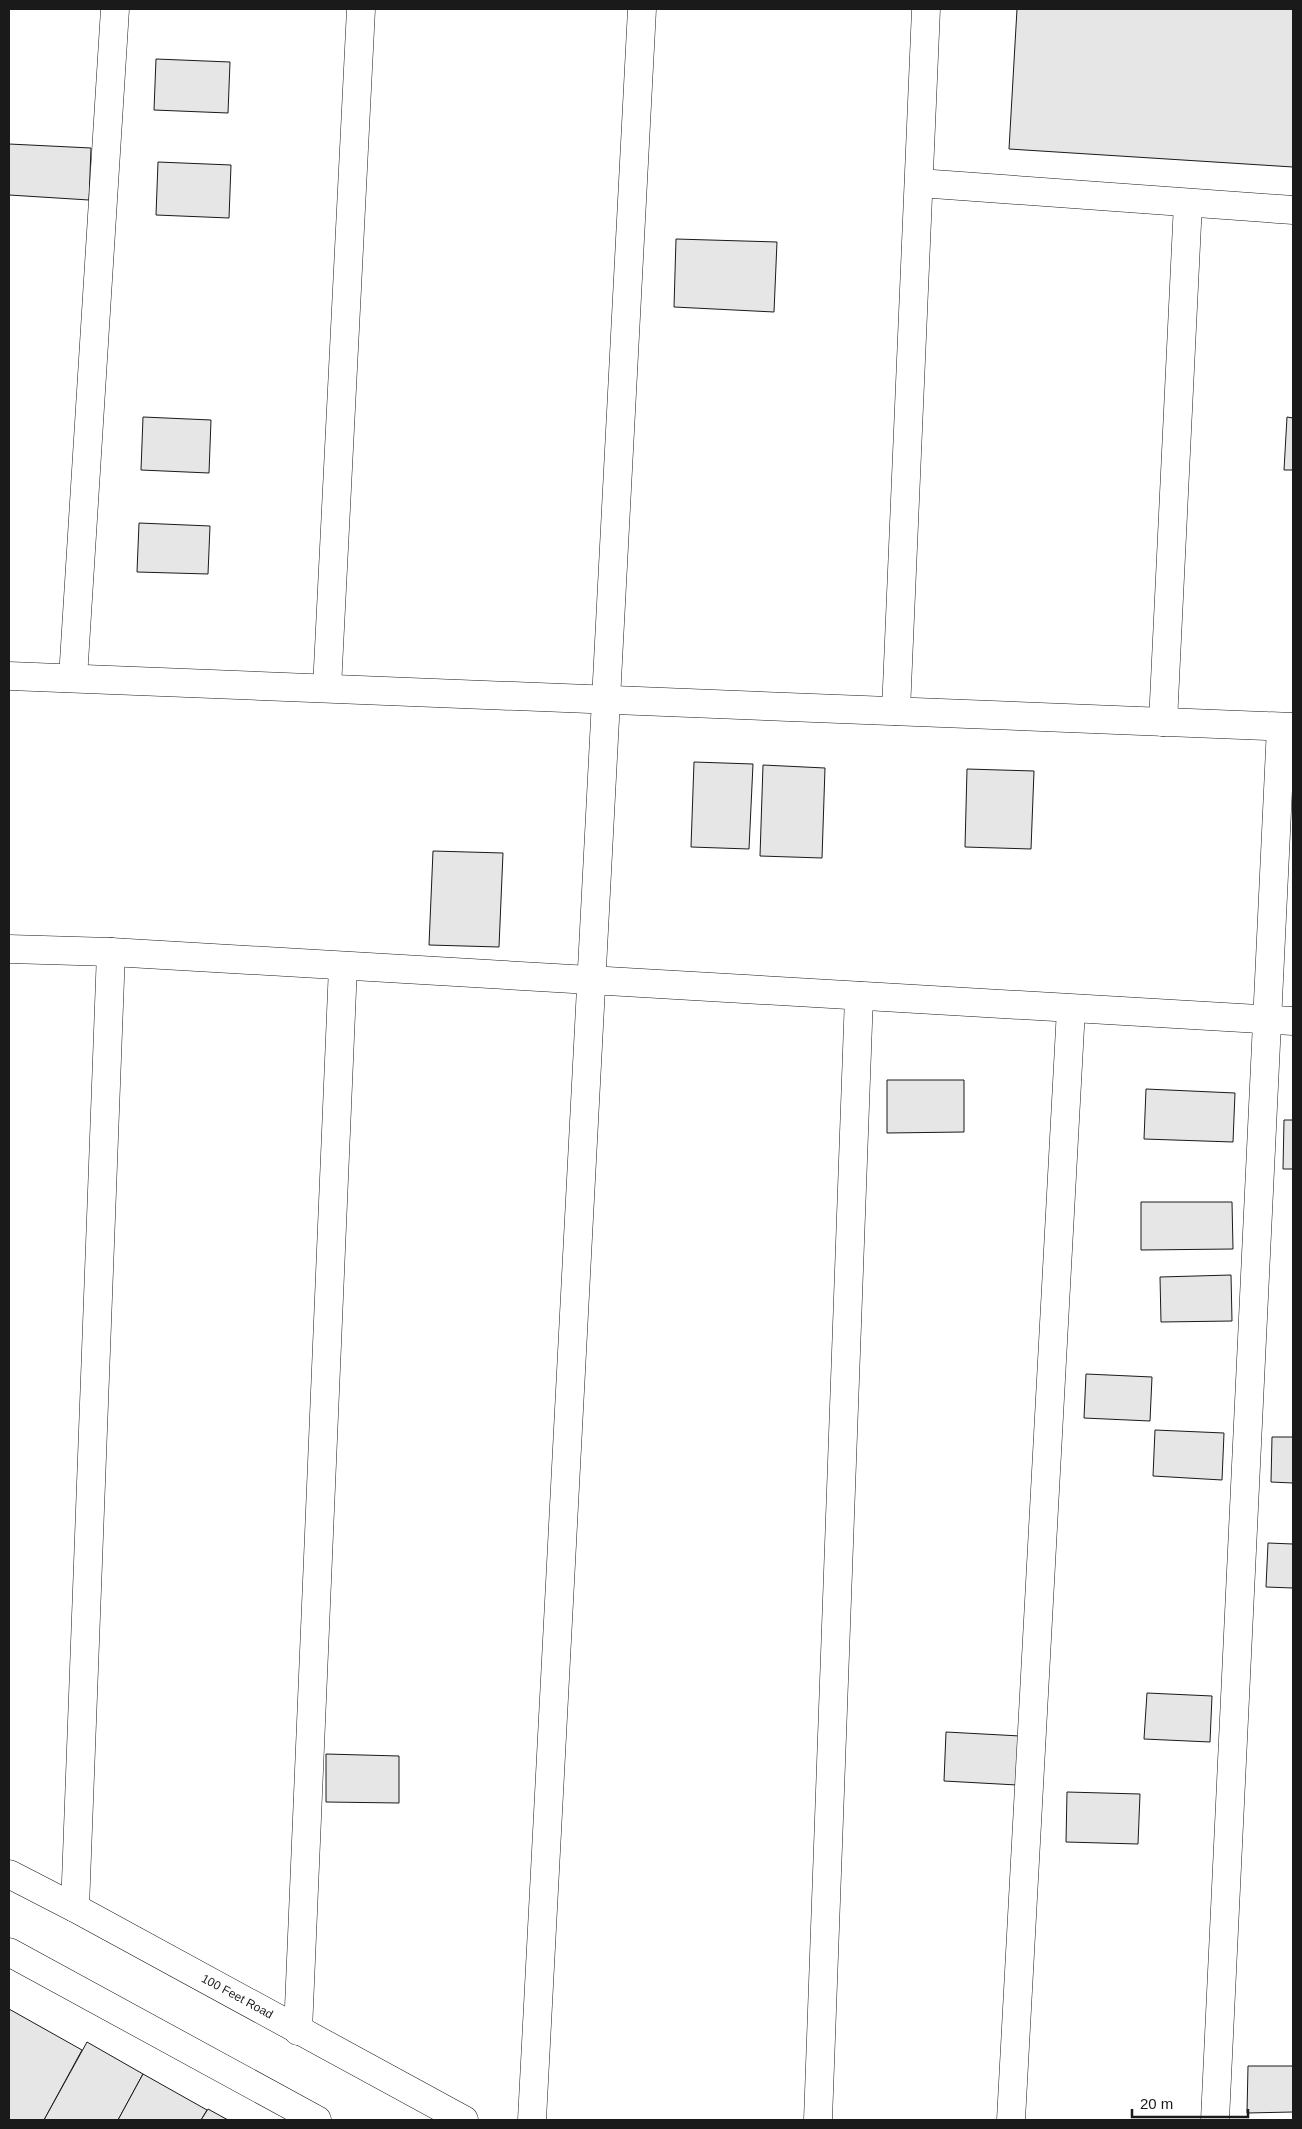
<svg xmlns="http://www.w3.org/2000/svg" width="1302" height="2129" font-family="Helvetica,sans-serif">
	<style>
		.building { fill: #e6e6e6; stroke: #1a1a1a }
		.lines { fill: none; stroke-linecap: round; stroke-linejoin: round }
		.minor-casing { stroke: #1a1a1a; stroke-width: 29 }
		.tertiary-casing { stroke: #1a1a1a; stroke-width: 29 }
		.secondary-casing { stroke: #1a1a1a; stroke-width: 29 }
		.minor { stroke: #fff; stroke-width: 28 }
		.tertiary { stroke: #fff; stroke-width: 28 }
		.secondary { stroke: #fff; stroke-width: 28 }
		.labels { text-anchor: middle; stroke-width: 4; stroke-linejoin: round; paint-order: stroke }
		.street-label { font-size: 12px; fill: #1a1a1a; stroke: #fff }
	</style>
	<rect width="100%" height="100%" fill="#fff"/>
	<g class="building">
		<polygon points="1017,9 1293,9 1293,167 1009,149"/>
		<polygon points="156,59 230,62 228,113 154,110"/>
		<polygon points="9,144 91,148 89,200 9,195"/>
		<polygon points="158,162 231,165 229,218 156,215"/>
		<polygon points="676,239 777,242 774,312 674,307"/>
		<polygon points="143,417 211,420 209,473 141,470"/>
		<polygon points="1287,417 1293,418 1293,470 1284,470"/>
		<polygon points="139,523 210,526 208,574 137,572"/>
		<polygon points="694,762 753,764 749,849 691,847"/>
		<polygon points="763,765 825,768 822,858 760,856"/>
		<polygon points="967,769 1034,771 1031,849 965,847"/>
		<polygon points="433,851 503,853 499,947 429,945"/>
		<polygon points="887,1080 964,1080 964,1132 887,1133"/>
		<polygon points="1146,1089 1235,1093 1233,1142 1144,1139"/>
		<polygon points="1284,1120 1293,1120 1293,1169 1283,1169"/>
		<polygon points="1141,1202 1232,1202 1233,1249 1141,1250"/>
		<polygon points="1231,1275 1232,1321 1161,1322 1160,1277"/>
		<polygon points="1086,1374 1152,1377 1150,1421 1084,1418"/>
		<polygon points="1155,1430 1224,1433 1222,1480 1153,1476"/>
		<polygon points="1272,1437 1293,1437 1293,1483 1271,1482"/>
		<polygon points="1268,1543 1293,1544 1293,1588 1266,1587"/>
		<polygon points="1147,1693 1212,1696 1210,1742 1144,1739"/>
		<polygon points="946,1732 1020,1736 1017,1785 944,1781"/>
		<polygon points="326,1754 399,1756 399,1803 326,1802"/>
		<polygon points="1067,1792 1140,1794 1138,1844 1066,1842"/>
		<polygon points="9,2009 82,2050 44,2120 9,2120"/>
		<polygon points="87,2042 143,2074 118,2120 44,2120"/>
		<polygon points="1248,2066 1293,2066 1293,2112 1247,2113"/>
		<polygon points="143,2074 207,2110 201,2120 118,2120"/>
		<polygon points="208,2109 228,2120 201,2120"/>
	</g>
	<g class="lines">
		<defs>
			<g id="minor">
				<polyline points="919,183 1293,210"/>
				<polyline points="73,678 115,9"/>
				<polyline points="327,688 361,9"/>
				<polyline points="896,711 926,9"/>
				<polyline points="1163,722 1188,203"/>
				<polyline points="9,949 111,952 1293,1021"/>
				<polyline points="75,1908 111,952"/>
				<polyline points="298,2031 343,966"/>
				<polyline points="532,2120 642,9"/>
				<polyline points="818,2120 859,996"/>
				<polyline points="1011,2120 1071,1009"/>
				<polyline points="1215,2120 1281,727"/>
			</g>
			<polyline id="tertiary" points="9,676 1293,727"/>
			<g id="secondary">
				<path id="s1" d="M9,1874L75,1908L464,2120"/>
				<polyline points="9,1952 317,2120"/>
			</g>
		</defs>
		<use href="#minor" class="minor-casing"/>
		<use href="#tertiary" class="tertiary-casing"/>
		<use href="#secondary" class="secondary-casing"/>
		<use href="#minor" class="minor"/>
		<use href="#tertiary" class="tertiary"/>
		<use href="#secondary" class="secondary"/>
	</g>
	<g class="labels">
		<g class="street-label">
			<text dy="4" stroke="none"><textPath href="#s1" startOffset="259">100 Feet Road</textPath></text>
		</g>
	</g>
	<rect width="1302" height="2129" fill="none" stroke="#1a1a1a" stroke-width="20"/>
	<path d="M1132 2109v8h116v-8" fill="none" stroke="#1a1a1a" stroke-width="2.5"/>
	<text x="1140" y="2109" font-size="15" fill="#1a1a1a" stroke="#ffffff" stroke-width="4" paint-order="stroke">20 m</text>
</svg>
